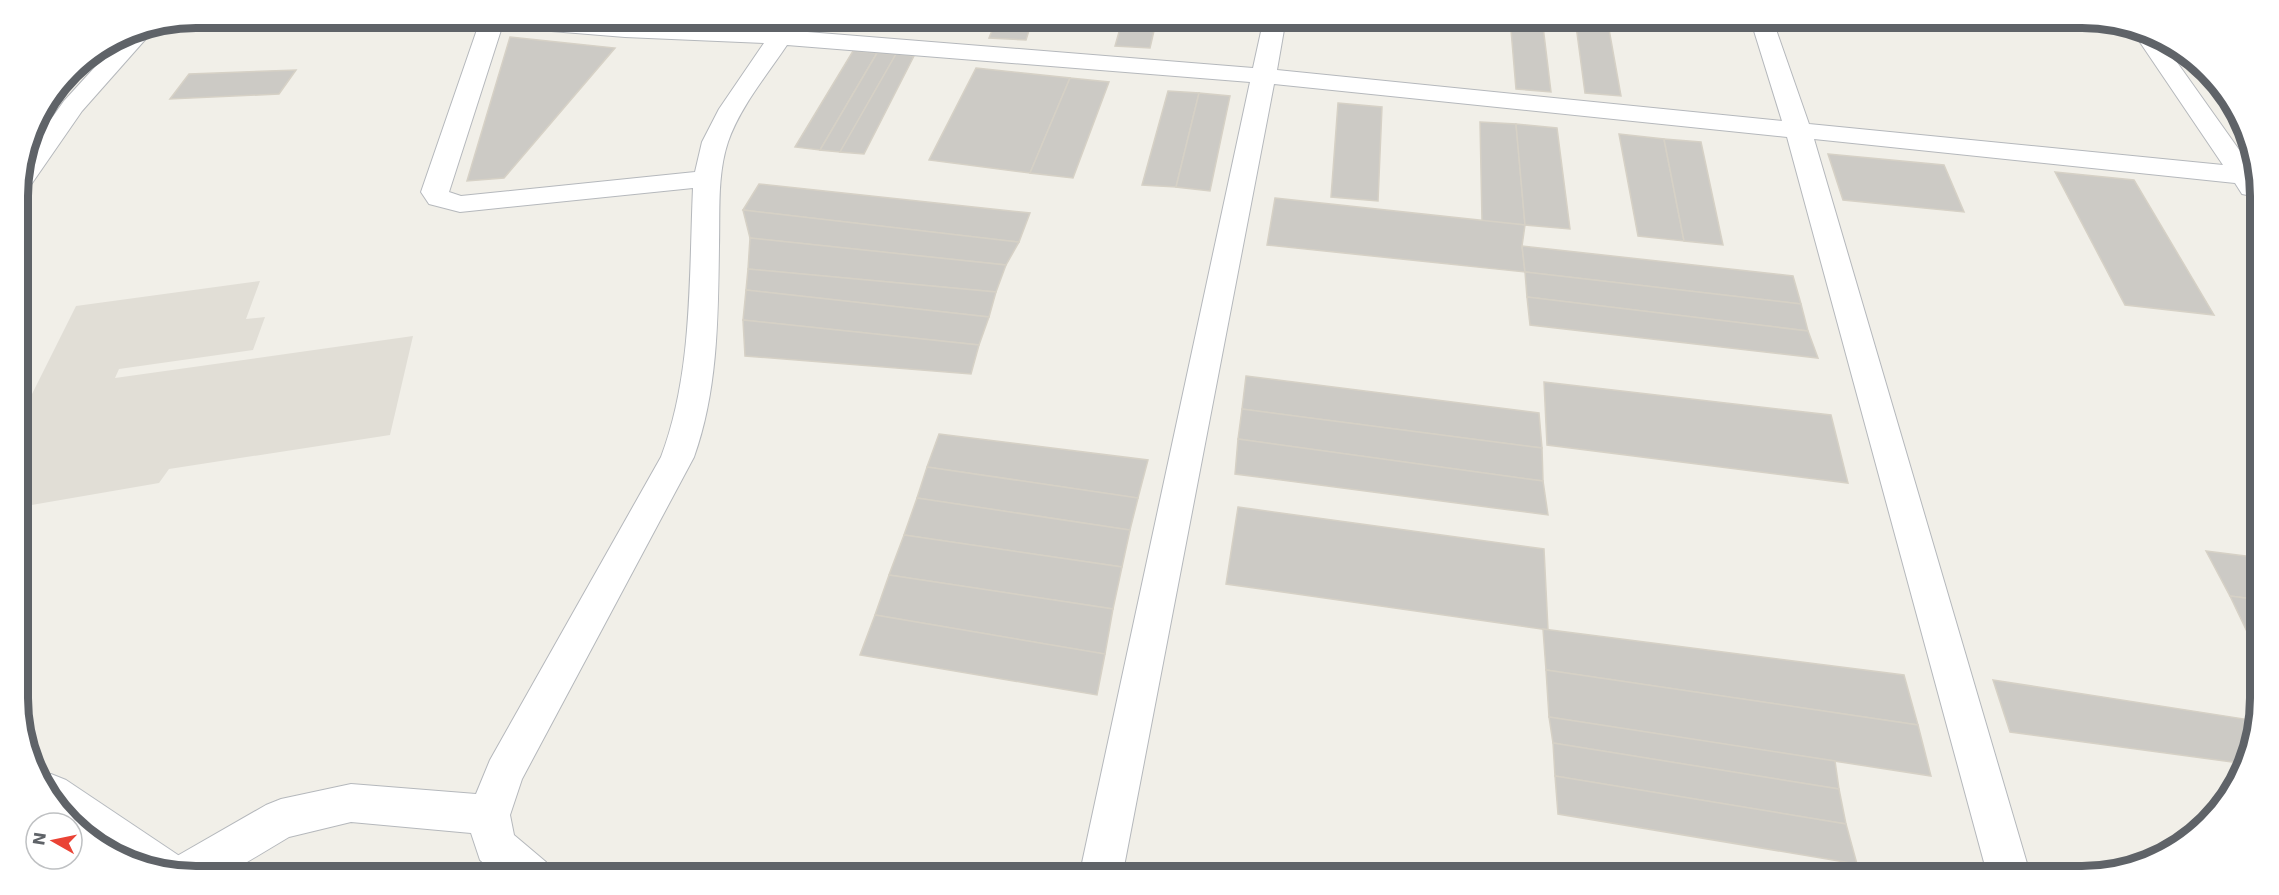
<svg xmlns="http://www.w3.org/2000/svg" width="2279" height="895" font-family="'DejaVu Sans',sans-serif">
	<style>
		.education { fill: #e1ded6 }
		.building { fill: #cccac5; stroke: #d6d1c6; stroke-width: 1.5 }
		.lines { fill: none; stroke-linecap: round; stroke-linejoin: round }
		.street-casing { stroke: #b5b8bc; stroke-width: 2 }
		.secondary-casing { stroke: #b6babf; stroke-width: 2 }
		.street { fill: #fff; fill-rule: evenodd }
		.secondary { fill: #fff; fill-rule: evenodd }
		.rim { fill: none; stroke: #5f6368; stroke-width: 8 }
	</style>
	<rect width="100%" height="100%" fill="#f1efe8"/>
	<polygon class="education" points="260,281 246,319 265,317 253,350 119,369 115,378 413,336 390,435 169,469 159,483 20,507 20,418 76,306"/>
	<g class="building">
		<polygon points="997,18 1033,18 1026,40 989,38"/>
		<polygon points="1123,18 1157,18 1150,48 1115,46"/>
		<polygon points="1510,18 1542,18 1551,92 1516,89"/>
		<polygon points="1575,18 1607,18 1621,96 1585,93"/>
		<polygon points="510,37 615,48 504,178 467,181"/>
		<polygon points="853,51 877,53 820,150 795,147"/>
		<polygon points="877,53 896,54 840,152 820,150"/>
		<polygon points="896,54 914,56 864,154 840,152"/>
		<polygon points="976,68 1070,78 1030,173 929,160"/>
		<polygon points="296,70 279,94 170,99 189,74"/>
		<polygon points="1070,78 1109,82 1073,178 1030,173"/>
		<polygon points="1168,91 1199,93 1176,187 1142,185"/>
		<polygon points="1199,93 1230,96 1210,191 1176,187"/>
		<polygon points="1338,103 1382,107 1378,201 1331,197"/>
		<polygon points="1480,122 1516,124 1525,225 1482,221"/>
		<polygon points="1516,124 1557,128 1570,229 1525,225"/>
		<polygon points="1619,134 1664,139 1684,241 1638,236"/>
		<polygon points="1664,139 1701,142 1723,245 1684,241"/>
		<polygon points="1828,154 1944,165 1964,212 1843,200"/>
		<polygon points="2055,172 2134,180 2214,315 2125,305"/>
		<polygon points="759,184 1030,213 1019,242 743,210"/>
		<polygon points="1275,198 1525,225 1522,246 1525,272 1267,245"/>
		<polygon points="743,210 1019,242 1006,265 750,238"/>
		<polygon points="750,238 1006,265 996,292 748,269"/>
		<polygon points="1522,246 1793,276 1801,304 1525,272"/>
		<polygon points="748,269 996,292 989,317 746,290"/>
		<polygon points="1525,272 1801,304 1808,331 1527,297"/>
		<polygon points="746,290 989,317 979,345 743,320"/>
		<polygon points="1527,297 1808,331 1818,358 1530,325"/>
		<polygon points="743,320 979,345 971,374 745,356"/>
		<polygon points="1246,376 1539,413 1542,448 1242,409"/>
		<polygon points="1544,382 1831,415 1848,483 1547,445"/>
		<polygon points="1242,409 1542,448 1543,481 1238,439"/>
		<polygon points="939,434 1148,460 1138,498 927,467"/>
		<polygon points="1238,439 1543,481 1548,515 1235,474"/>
		<polygon points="927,467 1138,498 1130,530 917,498"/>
		<polygon points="917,498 1130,530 1122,567 904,535"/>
		<polygon points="1238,507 1544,549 1548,630 1226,584"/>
		<polygon points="904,535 1122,567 1113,609 889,575"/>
		<polygon points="2206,551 2261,558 2261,600 2230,596"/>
		<polygon points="889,575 1113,609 1105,654 875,615"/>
		<polygon points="2230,596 2261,600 2261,643 2252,642"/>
		<polygon points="875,615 1105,654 1097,695 860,655"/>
		<polygon points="1543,629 1904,675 1918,725 1546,670"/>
		<polygon points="1546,670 1918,725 1931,776 1549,717"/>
		<polygon points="1993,680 2257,721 2251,756 2247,764 2010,732"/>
		<polygon points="1549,717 1835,761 1839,789 1553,743"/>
		<polygon points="1553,743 1839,789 1846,824 1555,776"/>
		<polygon points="1555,776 1846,824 1857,864 1558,814"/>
	</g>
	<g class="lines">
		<defs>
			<g id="street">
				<path d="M481,18H564L773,30L781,18H799L802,22L795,31L1253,68L1264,18H1286L1277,70L1782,121L1750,18H1772L1809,124L2223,165L2129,26L2140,28L2164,44L2252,168L2258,169L2259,194L2252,196L2242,194L2235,183L1814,139L2031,877H1988L1787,137L1274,84L1122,877H1079L1250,82L787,45C767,75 740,107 728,142C717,175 720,212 719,246C718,317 718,390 694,457L522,779L510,815L514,835L546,862L552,877H499L480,860L471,833L351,822L289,837L222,877H196L165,872L170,860L266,805L281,799L351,784L476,794L490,760L661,457C693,373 689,277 693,188L460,212L429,204L421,192ZM502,27L625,37L764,43L719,109L702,142L695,172L461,196L449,192Z"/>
				<polygon points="154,26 151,33 82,111 28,189 18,191 27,153 64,101 126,33"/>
			</g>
			<polygon id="secondary" points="51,774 66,780 181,857 187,872 186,875 139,867 62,816 43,777"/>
		</defs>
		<use href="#street" class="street-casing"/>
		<use href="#secondary" class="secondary-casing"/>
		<use href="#street" class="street"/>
		<use href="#secondary" class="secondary"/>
	</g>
	<path d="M0 0H2279V895H0ZM196 28H2082A168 168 0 0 1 2250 196V698A168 168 0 0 1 2082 866H196A168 168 0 0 1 28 698V196A168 168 0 0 1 196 28Z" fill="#fff" fill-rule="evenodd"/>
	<path class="rim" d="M196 28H2082A168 168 0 0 1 2250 196V698A168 168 0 0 1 2082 866H196A168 168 0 0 1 28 698V196A168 168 0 0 1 196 28Z"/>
	<g transform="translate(54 841) rotate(279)"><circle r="28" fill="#ffffff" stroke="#bfc1c3" stroke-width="1.5"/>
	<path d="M0-4.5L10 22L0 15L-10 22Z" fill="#ea4335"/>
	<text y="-9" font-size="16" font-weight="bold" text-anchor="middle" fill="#5f6368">N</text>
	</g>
</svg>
